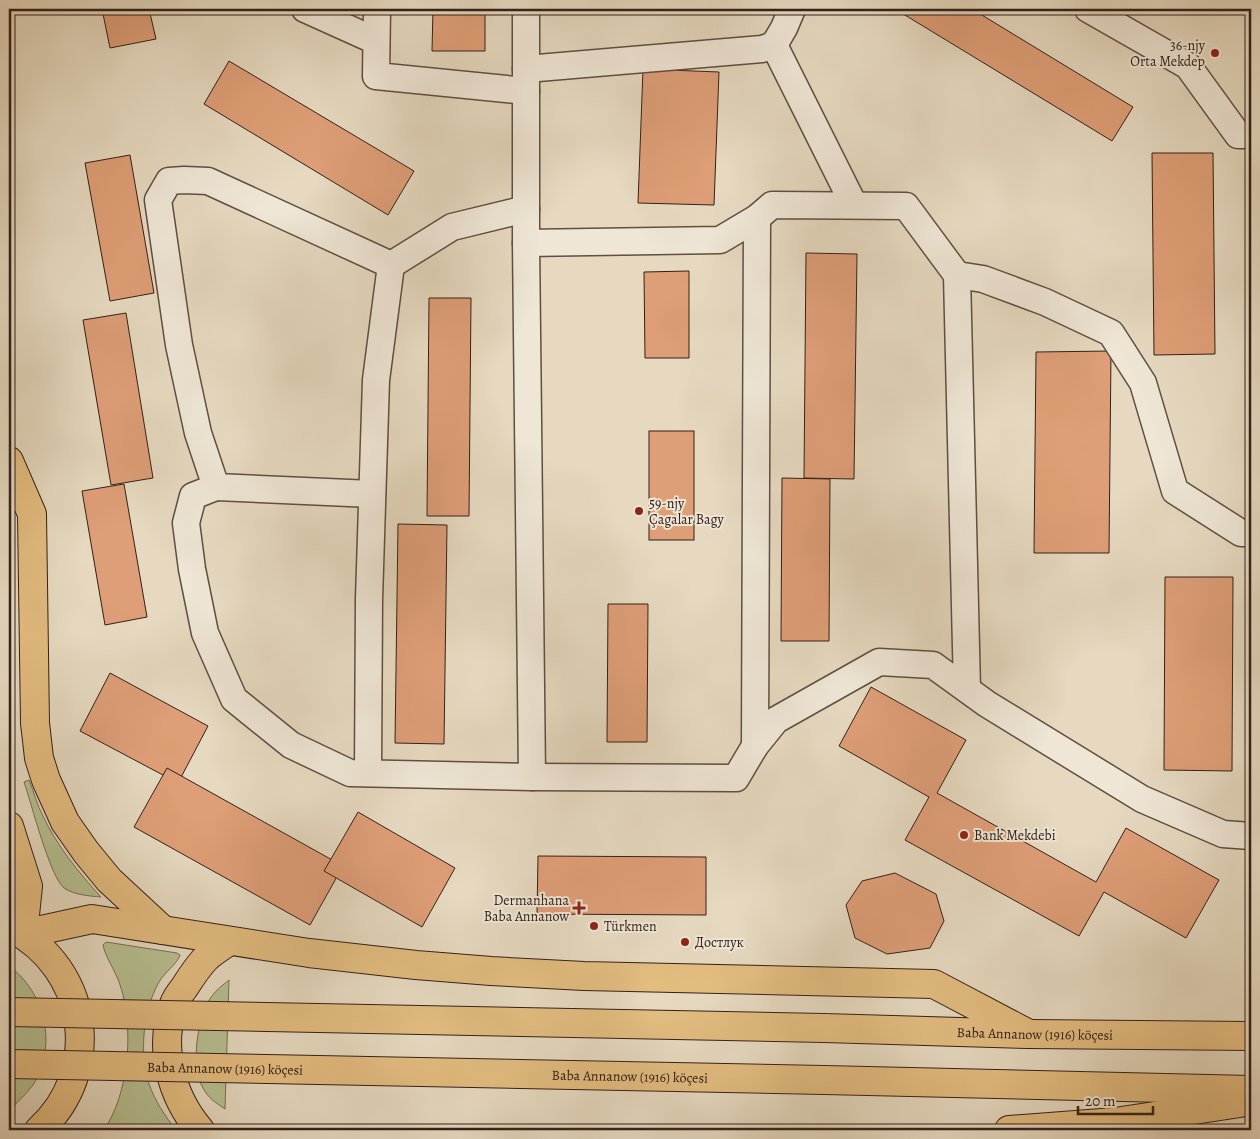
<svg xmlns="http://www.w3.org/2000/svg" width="1260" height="1139" font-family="Alegreya,serif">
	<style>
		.green { fill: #b7bf91; stroke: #747054 }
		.building { fill: #de9e77; stroke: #322018 }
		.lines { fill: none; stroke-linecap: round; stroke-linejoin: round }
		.minor-casing { stroke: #5f4e42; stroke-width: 29 }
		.major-casing { stroke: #322018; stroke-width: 30 }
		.minor { stroke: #efe6d6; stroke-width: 26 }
		.major { stroke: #e3bc80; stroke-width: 28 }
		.major-bridge-casing { stroke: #322018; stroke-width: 30; stroke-linecap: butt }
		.major-bridge { stroke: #e3bc80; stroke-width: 28 }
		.poi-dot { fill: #8f2418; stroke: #efe6d6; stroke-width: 2 }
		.labels { text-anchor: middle; stroke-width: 4; stroke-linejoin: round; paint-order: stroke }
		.poi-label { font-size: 14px; fill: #322018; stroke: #efe6d6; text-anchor: start }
		.street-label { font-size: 14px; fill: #322018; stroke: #efe6d6 }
	</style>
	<rect width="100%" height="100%" fill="#e6d9c0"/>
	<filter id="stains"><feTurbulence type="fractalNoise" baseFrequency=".004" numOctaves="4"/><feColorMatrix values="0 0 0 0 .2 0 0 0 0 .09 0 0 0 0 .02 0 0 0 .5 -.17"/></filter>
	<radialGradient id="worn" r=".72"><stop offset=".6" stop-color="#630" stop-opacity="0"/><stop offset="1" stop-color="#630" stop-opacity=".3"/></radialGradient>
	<g class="green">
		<path d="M29,780C34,792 37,805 43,816C57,846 79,873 101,897C90,896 74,895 64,888C50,877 31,802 24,782Z"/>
		<path d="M106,942L177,953L180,955C178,963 164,973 159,982C143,1010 139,1053 149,1084C155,1101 165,1116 176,1130H104C128,1094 133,1037 123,995C121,988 119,980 115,973C111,964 105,955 103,945Z"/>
		<path d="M9,966C45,992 58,1046 33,1085C26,1094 18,1102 9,1110Z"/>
		<path d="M229,980L225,1109C216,1103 208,1098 203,1088C190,1068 197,1015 212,996C216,990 223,985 229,980Z"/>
	</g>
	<g class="building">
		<polygon points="102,9 149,9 156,39 110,48"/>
		<polygon points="433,9 485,9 485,51 432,51"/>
		<polygon points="895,9 972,9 1133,107 1112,141"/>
		<polygon points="229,61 414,171 388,215 204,104"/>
		<polygon points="643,69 719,72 714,205 638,203"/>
		<polygon points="1152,153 1213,153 1215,354 1154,355"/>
		<polygon points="130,155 154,293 110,301 85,163"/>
		<polygon points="806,253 857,254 854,479 804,478"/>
		<polygon points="689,271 689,358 645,358 644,272"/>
		<polygon points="429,298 471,298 469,516 427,516"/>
		<polygon points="126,313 153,478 111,485 83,320"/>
		<polygon points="1111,351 1109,553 1034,553 1036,352"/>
		<rect x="649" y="431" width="45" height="109"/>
		<polygon points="782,478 830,479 829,641 781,641"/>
		<polygon points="124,484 147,617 105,625 82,491"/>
		<polygon points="398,524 447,525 444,744 395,743"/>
		<polygon points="1165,577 1233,577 1232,771 1164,770"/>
		<polygon points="608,604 648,604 647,742 607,742"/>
		<polygon points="110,673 208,726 178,783 80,731"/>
		<polygon points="871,687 966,740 937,793 1096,882 1126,828 1219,880 1186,938 1104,892 1079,936 905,840 929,797 839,746"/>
		<polygon points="167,768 343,866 310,925 134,827"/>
		<polygon points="358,812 455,868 422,927 324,871"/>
		<polygon points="538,856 706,857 706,915 537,914"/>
		<polygon points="895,873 936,894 944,921 930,948 887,954 855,938 846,905 862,881"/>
	</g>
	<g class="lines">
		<defs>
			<g id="minor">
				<polyline points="305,9 376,41"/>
				<polyline points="377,9 376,76 526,91"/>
				<polyline points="526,9 526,243 532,777"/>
				<polyline points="1088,9 1188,66 1238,135 1251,135"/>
				<polyline points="774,45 854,205"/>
				<polyline points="526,69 762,49 774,45 784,28 792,9"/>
				<polyline points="526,243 720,240 757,218 772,205 906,206 957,275 967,689"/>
				<polyline points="957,275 983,279 1045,302 1111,333 1143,383 1175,491 1241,533 1251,533"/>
				<polyline points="216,487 193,496 186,523 192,569 205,633 234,699 291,745 350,773 532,777 736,778 755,746 776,720 879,662 933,665 987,704 1142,799 1223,834 1251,836"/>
				<polyline points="372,494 216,487 198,433 179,345 158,200 169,181 184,180 208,181 391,265"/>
				<polyline points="755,746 757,218"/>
				<polyline points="368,773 369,599 376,380 391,265 452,227 526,209"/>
			</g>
			<g id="major">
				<polyline points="9,461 32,514 35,723 39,758 46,780 65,822 86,852 109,880 163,930"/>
				<polyline points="9,826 28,886 23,934 92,919 309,953 416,965 491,971 584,976 934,984 1029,1034"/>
				<path d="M11,928C89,968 104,1071 39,1130"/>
				<path id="s1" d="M824,1028L1029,1034L1251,1036"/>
				<polyline points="824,1080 1251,1090"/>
				<path d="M200,1130C171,1096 158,1047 174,1004C176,998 180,993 184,988C191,977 198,966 207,957C214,951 222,946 229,941"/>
				<polyline points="1009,1130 1115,1122 1240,1103"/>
			</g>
		</defs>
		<use href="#minor" class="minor-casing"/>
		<use href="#major" class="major-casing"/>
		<use href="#minor" class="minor"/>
		<use href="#major" class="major"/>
		<defs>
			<g id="major-bridge">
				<polyline points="9,1012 824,1028"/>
				<path id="s2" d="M9,1064L824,1080"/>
			</g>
		</defs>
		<use href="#major-bridge" class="major-bridge-casing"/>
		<use href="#major-bridge" class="major-bridge"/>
	</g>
	<g class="poi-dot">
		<circle cx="1215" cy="53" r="5"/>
		<circle cx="639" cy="511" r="5"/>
		<circle cx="964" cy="835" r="5"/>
		<path d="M576.5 900.5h5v5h5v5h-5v5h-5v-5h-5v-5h5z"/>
		<circle cx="594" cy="926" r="5"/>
		<circle cx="685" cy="942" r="5"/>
	</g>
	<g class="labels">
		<g class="poi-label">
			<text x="1205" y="50" text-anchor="end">36-njy<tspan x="1205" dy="16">Orta Mekdep</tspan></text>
			<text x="649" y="508">59-njy<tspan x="649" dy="16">Çagalar Bagy</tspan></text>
			<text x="974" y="840">Bank Mekdebi</text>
			<text x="569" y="905" text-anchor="end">Dermanhana<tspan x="569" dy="16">Baba Annanow</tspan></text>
			<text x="604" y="931">Türkmen</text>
			<text x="695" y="947">Достлук</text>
		</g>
		<g class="street-label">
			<text dy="5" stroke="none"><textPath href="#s1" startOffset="211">Baba Annanow (1916) köçesi</textPath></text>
			<text dy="5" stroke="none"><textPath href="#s2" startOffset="216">Baba Annanow (1916) köçesi</textPath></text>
			<text dy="5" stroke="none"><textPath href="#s2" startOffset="621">Baba Annanow (1916) köçesi</textPath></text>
		</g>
	</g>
	<rect width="1260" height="1139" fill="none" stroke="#e6d9c0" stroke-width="30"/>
	<rect x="10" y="10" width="1240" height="1119" fill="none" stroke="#322018" stroke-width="2.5"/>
	<rect x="15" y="15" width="1230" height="1109" fill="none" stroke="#322018"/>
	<path d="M1078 1106v8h75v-8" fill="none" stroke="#322018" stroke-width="2.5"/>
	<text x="1085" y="1106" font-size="15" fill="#322018" stroke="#efe6d6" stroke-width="4" paint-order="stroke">20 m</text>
	<rect width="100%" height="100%" filter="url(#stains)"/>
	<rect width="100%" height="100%" fill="url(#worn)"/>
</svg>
